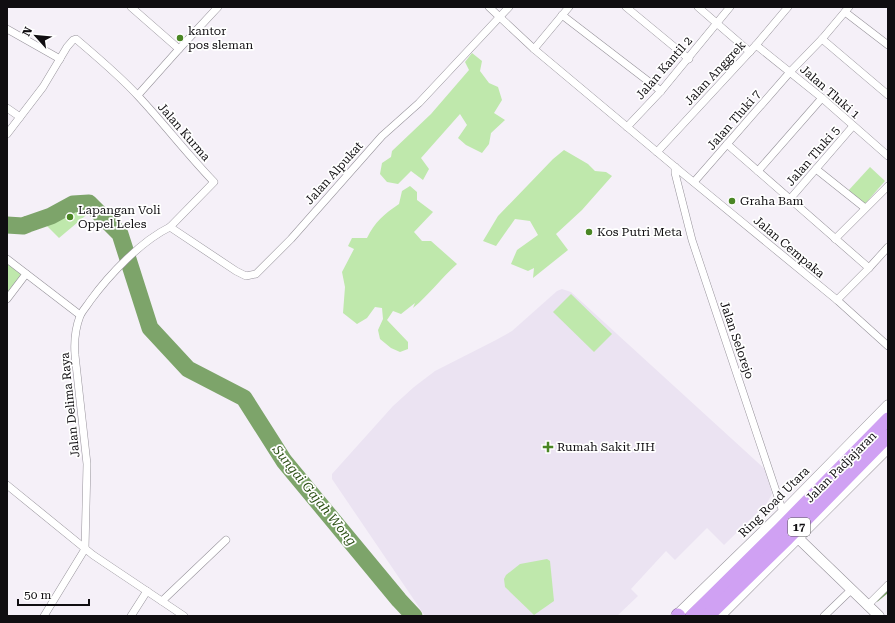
<svg xmlns="http://www.w3.org/2000/svg" width="895" height="623" font-family="'Roboto Serif',serif">
	<style>
		.built { fill: #ebe3f2 }
		.green { fill: #bfe8ac }
		.lines { fill: none; stroke-linecap: round; stroke-linejoin: round }
		.stream { stroke: #7da46a; stroke-width: 3 }
		.river { stroke: #7da46a; stroke-width: 17 }
		.street-casing { stroke: #97939b; stroke-width: 8 }
		.secondary-casing { stroke: #97939b; stroke-width: 11 }
		.highway-casing { stroke: #8d6ea4; stroke-width: 14 }
		.street { stroke: #fff; stroke-width: 7 }
		.secondary { stroke: #fff; stroke-width: 10 }
		.highway { stroke: #d0a1f3; stroke-width: 13 }
		.poi-dot { fill: #4a8624; stroke: #fff; stroke-width: 1.5 }
		.labels { text-anchor: middle; stroke-width: 3.5; stroke-linejoin: round; paint-order: stroke }
		.shield { fill: #fff; stroke: #585658; stroke-width: 1 }
		.shield-label { font-size: 11px; font-weight: bold; fill: #100e11 }
		.poi-label { font-size: 12px; fill: #100e11; stroke: #fff; text-anchor: start }
		.street-label { font-size: 12px; fill: #100e11; stroke: #fff }
		.water-label { font-size: 13px; font-style: italic; fill: #284d11; stroke: #fff }
	</style>
	<rect width="100%" height="100%" fill="#f5f0f8"/>
	<polygon class="built" points="562,289 571,292 766,470 772,494 767,503 724,545 707,528 675,560 666,551 631,589 638,596 617,616 425,616 332,479 332,474 393,406 414,387 435,371 496,340 512,331 557,291"/>
	<g class="green">
		<polygon points="472,53 482,61 480,71 489,83 498,87 502,100 494,113 505,120 491,133 489,144 482,153 466,145 458,138 467,125 460,114 421,158 429,169 423,180 411,171 398,184 387,182 380,174 382,163 391,157 392,151 431,114 469,70 465,62"/>
		<polygon points="564,150 588,164 595,171 606,172 612,176 582,210 556,234 568,250 533,278 534,268 528,271 511,264 517,250 538,235 530,221 515,219 496,246 483,241 498,216 553,159"/>
		<polygon points="870,167 885,181 864,205 848,191"/>
		<path d="M410,186L417,192V200L433,212L414,232L422,241H431L457,264C441,278 429,295 413,308L415,303L401,314L393,311L387,320L408,342V349L400,352L391,348L380,339L378,330L383,319L382,308L375,307L367,318L357,324L343,313L345,287L342,272L354,249L348,246L352,238H367C375,222 384,214 399,204L402,191Z"/>
		<polygon points="86,205 91,211 59,238 45,224 74,207"/>
		<polygon points="7,261 23,274 7,295"/>
		<polygon points="571,294 612,334 594,352 553,312"/>
		<polygon points="547,559 550,561 554,601 534,615 505,587 504,579 506,575 520,564"/>
	</g>
	<g class="lines">
		<polyline class="stream" points="877,600 888,591"/>
		<polyline class="river" points="7,225 23,226 28,224 51,216 73,204 89,203 120,234 150,328 188,369 244,398 284,461 399,600 414,616"/>
		<defs>
			<g id="street">
				<polyline points="131,7 179,49"/>
				<polyline points="489,7 534,49 675,167 837,300 888,346"/>
				<polyline points="626,7 689,59"/>
				<polyline points="698,7 750,52"/>
				<polyline points="845,12 888,45"/>
				<polyline points="562,15 661,91"/>
				<polyline points="7,29 60,59"/>
				<polyline points="822,39 888,95"/>
				<polyline points="756,45 822,98 888,156"/>
				<polyline points="534,49 569,7"/>
				<polyline points="138,95 179,49 218,7"/>
				<polyline points="7,108 20,117"/>
				<polyline points="627,127 661,91 730,7"/>
				<path d="M7,134L43,87L67,47L73,40L76,39C97,57 120,76 139,97C165,125 188,155 214,182L170,227C141,241 109,275 90,301C87,306 82,311 80,316C75,329 74,342 75,355L87,464L85,549"/>
				<polyline points="727,144 869,268"/>
				<polyline points="657,152 756,45 788,7"/>
				<polyline points="675,167 675,173 692,240 783,512"/>
				<polyline points="816,169 865,208"/>
				<polyline points="758,171 822,98"/>
				<polyline points="694,182 790,72 822,39 849,7"/>
				<polyline points="790,199 853,126"/>
				<polyline points="170,227 236,271 246,276 256,274 291,239 382,136 419,103 509,7"/>
				<polyline points="835,239 888,186"/>
				<polyline points="7,259 80,315"/>
				<polyline points="7,299 26,274"/>
				<polyline points="837,300 869,268 888,247"/>
				<polyline points="7,485 93,555 184,616"/>
				<polyline points="162,601 226,540"/>
				<polyline points="867,606 888,585"/>
				<polyline points="44,616 85,549"/>
				<polyline points="131,616 147,591"/>
				<polyline points="824,616 851,590"/>
			</g>
			<g id="secondary">
				<polyline points="798,538 879,616"/>
				<polyline points="676,616 783,512 888,405"/>
				<polyline points="720,616 888,448"/>
			</g>
			<g id="highway">
				<polyline points="678,615 679,616"/>
				<polyline points="692,616 780,529 888,419"/>
				<polyline points="708,616 788,538 888,436"/>
			</g>
		</defs>
		<use href="#street" class="street-casing"/>
		<use href="#secondary" class="secondary-casing"/>
		<use href="#highway" class="highway-casing"/>
		<use href="#street" class="street"/>
		<use href="#secondary" class="secondary"/>
		<use href="#highway" class="highway"/>
	</g>
	<g class="poi-dot">
		<circle cx="180" cy="38" r="4"/>
		<circle cx="732" cy="201" r="4"/>
		<circle cx="70" cy="217" r="4"/>
		<circle cx="589" cy="232" r="4"/>
		<path d="M546 441h4v4h4v4h-4v4h-4v-4h-4v-4h4z"/>
	</g>
	<g class="labels">
		<rect class="shield" x="788" y="518" width="22" height="18" rx="3"/>
		<g class="shield-label">
			<text x="799" y="531">17</text>
		</g>
		<g class="poi-label">
			<text x="188" y="35">kantor<tspan x="188" dy="14">pos sleman</tspan></text>
			<text x="740" y="205">Graha Bam</text>
			<text x="78" y="214">Lapangan Voli<tspan x="78" dy="14">Oppel Leles</tspan></text>
			<text x="597" y="236">Kos Putri Meta</text>
			<text x="557" y="451">Rumah Sakit JIH</text>
		</g>
		<g class="street-label">
			<text transform="translate(664 68) rotate(-49)" y="4">Jalan Kantil 2</text>
			<text transform="translate(715 73) rotate(-47)" y="4">Jalan Anggrek</text>
			<text transform="translate(830 92) rotate(41)" y="4">Jalan Tluki 1</text>
			<text transform="translate(734 120) rotate(-49)" y="4">Jalan Tluki 7</text>
			<text transform="translate(184 132) rotate(49)" y="4">Jalan Kurma</text>
			<text transform="translate(813 156) rotate(-49)" y="4">Jalan Tluki 5</text>
			<text transform="translate(334 173) rotate(-48)" y="4">Jalan Alpukat</text>
			<text transform="translate(789 247) rotate(40)" y="4">Jalan Cempaka</text>
			<text transform="translate(737 340) rotate(71)" y="4">Jalan Selorejo</text>
			<text transform="translate(70 405) rotate(-96)" y="4">Jalan Delima Raya</text>
			<text transform="translate(841 467) rotate(-45)" y="4">Jalan Padjajaran</text>
			<text transform="translate(774 502) rotate(-45)" y="4">Ring Road Utara</text>
		</g>
		<g class="water-label">
			<text transform="translate(315 495) rotate(51)" y="5">Sungai Gajah Wong</text>
		</g>
	</g>
	<rect width="895" height="623" fill="none" stroke="#100e11" stroke-width="16"/>
	<g transform="translate(36 36) rotate(297)" stroke="#ffffff" stroke-width="3" paint-order="stroke">
	<path d="M0-3L7 15L0 10L-7 15Z" fill="#100e11"/>
	<text y="-6" font-size="11" font-weight="bold" text-anchor="middle" fill="#100e11">N</text>
	</g>
	<path d="M18 599v6h71v-6" fill="none" stroke="#100e11" stroke-width="2"/>
	<text x="24" y="599" font-size="12" fill="#100e11" stroke="#ffffff" stroke-width="3" paint-order="stroke">50 m</text>
</svg>
